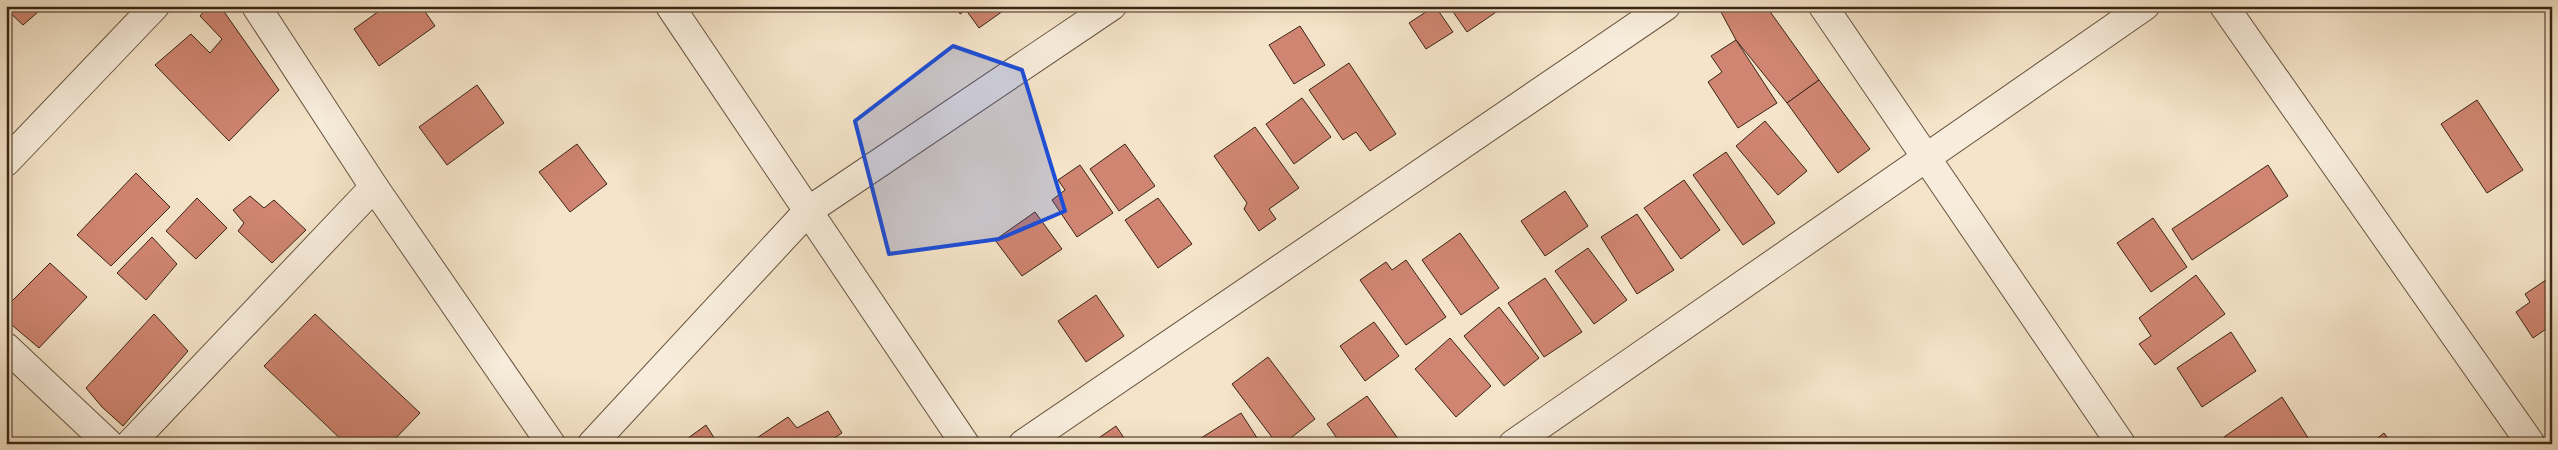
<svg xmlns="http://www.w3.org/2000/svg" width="2558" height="450" font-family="'Sorts Mill Goudy',serif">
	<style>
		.building { fill: #cf8571; stroke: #392514 }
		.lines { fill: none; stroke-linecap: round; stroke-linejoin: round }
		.minor-casing { stroke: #685541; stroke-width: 30 }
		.minor { stroke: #f8eddc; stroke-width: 28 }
		.marked { fill: #1d4ed8; fill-opacity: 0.2; stroke: #1d4ed8; stroke-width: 4; stroke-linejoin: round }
	</style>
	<rect width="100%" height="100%" fill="#f5e4c9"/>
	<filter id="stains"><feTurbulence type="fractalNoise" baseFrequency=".004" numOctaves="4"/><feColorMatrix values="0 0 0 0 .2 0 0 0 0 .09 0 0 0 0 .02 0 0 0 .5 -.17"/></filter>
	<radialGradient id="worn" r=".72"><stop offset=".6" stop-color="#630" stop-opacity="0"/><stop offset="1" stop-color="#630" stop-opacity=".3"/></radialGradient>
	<g class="building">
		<polygon points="6,6 45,6 23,25 6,9"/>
		<polygon points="208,6 220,6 279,90 229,141 155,65 191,34 210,53 222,39 200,16"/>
		<polygon points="386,6 421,6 435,26 379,66 354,29"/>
		<polygon points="956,6 1010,6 979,28 966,10 960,14"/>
		<polygon points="1435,6 1453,32 1426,49 1409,23"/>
		<polygon points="1449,6 1505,6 1467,32"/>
		<polygon points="1729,6 1766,6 1819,80 1787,103 1736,40 1721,12"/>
		<polygon points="1993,6 2005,6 1997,12"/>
		<polygon points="1300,26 1325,65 1294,84 1269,45"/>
		<polygon points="1736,40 1777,103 1738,128 1708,82 1722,72 1711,56"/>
		<polygon points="1349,63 1396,134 1370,151 1356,132 1343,140 1309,90"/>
		<polygon points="1819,80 1870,149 1838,173 1787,103"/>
		<polygon points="477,85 504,123 447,165 419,127"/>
		<polygon points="1302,98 1331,137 1294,164 1266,124"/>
		<polygon points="2477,100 2523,170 2487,193 2441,124"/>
		<polygon points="1765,121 1807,171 1778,195 1736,146"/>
		<polygon points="1255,127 1299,188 1269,209 1276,219 1259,231 1244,209 1247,203 1214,156"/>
		<polygon points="577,144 607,184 570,212 539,172"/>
		<polygon points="1125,144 1155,186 1119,211 1090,169"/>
		<polygon points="1726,152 1775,223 1743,245 1693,175"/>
		<polygon points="1080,165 1113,213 1077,237 1052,200 1065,190 1058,180"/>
		<polygon points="2268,165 2288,196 2192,260 2172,229"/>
		<polygon points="136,173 170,207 111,266 77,235"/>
		<polygon points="1684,180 1720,230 1681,259 1644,208"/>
		<polygon points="1565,191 1588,226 1545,256 1521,221"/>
		<polygon points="250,196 264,208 274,200 306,230 272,263 238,231 244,223 233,210"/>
		<polygon points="197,198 227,228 196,259 166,231"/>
		<polygon points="1158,198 1192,244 1158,268 1125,220"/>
		<polygon points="1035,212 1062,249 1022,276 995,240"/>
		<polygon points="1637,214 1674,270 1637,294 1601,237"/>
		<polygon points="2153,218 2187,267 2151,292 2117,243"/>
		<polygon points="1460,233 1499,288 1461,315 1422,260"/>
		<polygon points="152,237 177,264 146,300 117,273"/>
		<polygon points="1588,248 1627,300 1594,324 1555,271"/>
		<polygon points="1406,260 1446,317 1406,345 1360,280 1386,262 1392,270"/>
		<polygon points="50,263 87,297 39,348 6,320 6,307"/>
		<polygon points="2196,275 2225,314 2155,365 2139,344 2151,336 2139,318"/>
		<polygon points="2552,276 2552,325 2533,338 2516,312 2530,302 2525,294"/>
		<polygon points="1545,278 1582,332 1544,357 1508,303"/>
		<polygon points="1096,295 1124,336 1086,362 1058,321"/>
		<polygon points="1499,307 1539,358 1504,386 1464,336"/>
		<polygon points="154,314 188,351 123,426 102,407 86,388"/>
		<polygon points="315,314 420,413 390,444 346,444 264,366"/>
		<polygon points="1374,322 1399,356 1365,381 1340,346"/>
		<polygon points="2231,332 2256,371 2202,407 2177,368"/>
		<polygon points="1450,338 1491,386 1456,417 1415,369"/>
		<polygon points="1268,357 1315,419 1283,444 1277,444 1232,384"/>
		<polygon points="1367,396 1402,444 1341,444 1327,424"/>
		<polygon points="2282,397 2312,444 2229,444 2224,437"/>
		<polygon points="828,411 842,433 825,444 748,444 788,417 797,428"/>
		<polygon points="1241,413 1261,444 1205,444 1201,438"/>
		<polygon points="706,425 718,444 680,444"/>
		<polygon points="1116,426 1128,444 1090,444"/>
		<polygon points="2384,433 2392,444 2370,444"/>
	</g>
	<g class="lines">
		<defs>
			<g id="minor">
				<polyline points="256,6 374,187 551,444"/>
				<polyline points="670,6 965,444"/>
				<polyline points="1823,6 2121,444"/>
				<polyline points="2224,6 2531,444"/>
				<polyline points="6,162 155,6"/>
				<polyline points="6,347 109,444"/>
				<polyline points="130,444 374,187"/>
				<polyline points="592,444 808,211 1112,6"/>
				<polyline points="1023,444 1666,6"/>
				<polyline points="1513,444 2145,6"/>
			</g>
		</defs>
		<use href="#minor" class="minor-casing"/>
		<use href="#minor" class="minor"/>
	</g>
	<path class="marked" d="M953,46L1022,70L1065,211L999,239L889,254L855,121Z"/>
	<rect width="2558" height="450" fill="none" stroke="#f5e4c9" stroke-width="25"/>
	<rect x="8" y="8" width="2543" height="435" fill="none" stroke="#392514" stroke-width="2.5"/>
	<rect x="12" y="12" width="2533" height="425" fill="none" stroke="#392514"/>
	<rect width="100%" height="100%" filter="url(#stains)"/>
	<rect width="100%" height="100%" fill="url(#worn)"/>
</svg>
